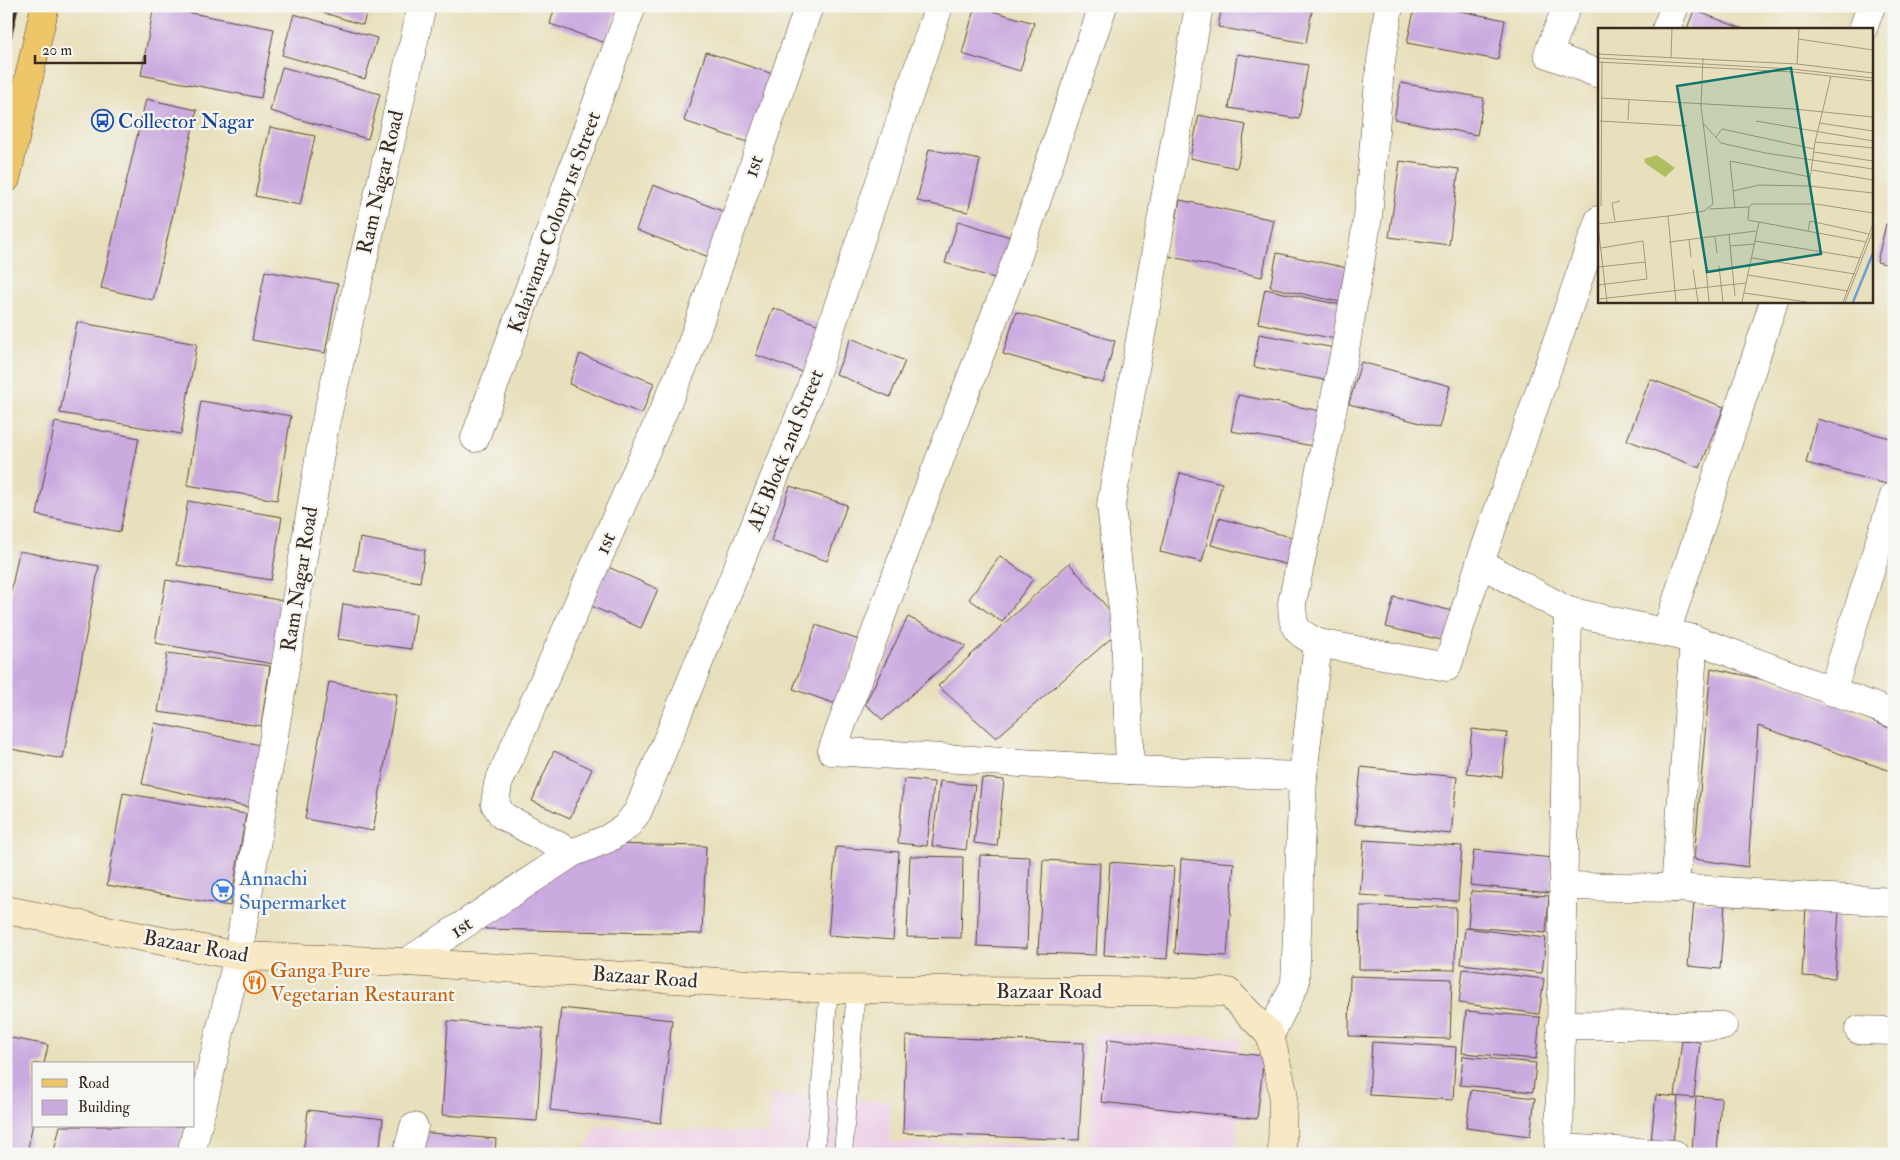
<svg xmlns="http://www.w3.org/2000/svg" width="1900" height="1160" font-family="'IM FELL Double Pica',serif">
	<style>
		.built { fill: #eed0e7 }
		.building { fill: #cbaadf }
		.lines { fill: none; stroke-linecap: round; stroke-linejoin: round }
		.service-casing { stroke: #554536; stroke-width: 19 }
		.minor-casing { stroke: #554536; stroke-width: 29 }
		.secondary-casing { stroke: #554536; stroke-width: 29 }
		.primary-casing { stroke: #554536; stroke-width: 29 }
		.service { stroke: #fff; stroke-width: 18 }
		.minor { stroke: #fff; stroke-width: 28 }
		.secondary { stroke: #f8e8c3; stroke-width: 28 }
		.primary { stroke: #eec569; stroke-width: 28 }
		.rail { stroke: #3b2a1e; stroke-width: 4 }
		.labels { text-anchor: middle; stroke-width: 4.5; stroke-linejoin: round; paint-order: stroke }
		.transit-label { font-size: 21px; fill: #164399; stroke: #f6f6f2; text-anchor: start }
		.street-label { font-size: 21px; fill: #3b2a1e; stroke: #f6f6f2 }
		.shop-label { font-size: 21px; fill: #366cbe; stroke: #f6f6f2; text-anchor: start }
		.food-label { font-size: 21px; fill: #c56008; stroke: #f6f6f2; text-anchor: start }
		.inset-river { fill: none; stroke: #699fd6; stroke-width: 2.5 }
		.inset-road { fill: none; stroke: #a3977d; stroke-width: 1 }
		.view { fill: #0f766e; fill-opacity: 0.15; stroke: #0f766e; stroke-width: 2.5 }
		.inset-edge { fill: none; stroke: #3b2a1e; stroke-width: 2.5 }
	</style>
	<rect width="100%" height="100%" fill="#f6f6f2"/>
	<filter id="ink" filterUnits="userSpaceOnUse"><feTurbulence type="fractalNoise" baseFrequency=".02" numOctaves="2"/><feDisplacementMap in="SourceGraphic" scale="10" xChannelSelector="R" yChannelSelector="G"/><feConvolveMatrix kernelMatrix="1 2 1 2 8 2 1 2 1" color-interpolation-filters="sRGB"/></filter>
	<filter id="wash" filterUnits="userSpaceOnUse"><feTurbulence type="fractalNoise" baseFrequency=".0096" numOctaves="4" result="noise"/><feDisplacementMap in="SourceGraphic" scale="20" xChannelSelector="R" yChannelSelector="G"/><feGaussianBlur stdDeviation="1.12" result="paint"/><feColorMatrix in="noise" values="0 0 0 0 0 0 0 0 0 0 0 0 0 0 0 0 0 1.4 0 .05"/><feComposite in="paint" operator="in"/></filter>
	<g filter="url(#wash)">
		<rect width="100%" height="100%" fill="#e8e0bc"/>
		<polygon class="built" points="1093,1033 1240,1038 1236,1154 582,1154 598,1125 769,1134 771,1095 889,1101 891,1142 1089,1146"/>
		<g id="blocks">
			<g class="building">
				<polygon points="154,6 274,29 261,98 141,75"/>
				<polygon points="302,6 368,6 363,25"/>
				<polygon points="555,6 618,6 606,43 550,24"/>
				<polygon points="975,6 1034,23 1020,71 962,54"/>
				<polygon points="1222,6 1285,6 1312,11 1306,43 1218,27"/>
				<polygon points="1415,6 1435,6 1505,20 1498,60 1407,43"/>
				<polygon points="1694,10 1743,29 1687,29"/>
				<polygon points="294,14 377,38 365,79 282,55"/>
				<polygon points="706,52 776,75 753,144 684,121"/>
				<polygon points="1237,54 1308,65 1299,119 1229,108"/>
				<polygon points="282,67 380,94 368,139 270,111"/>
				<polygon points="1401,83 1484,98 1477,135 1394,119"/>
				<polygon points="146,99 197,110 153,300 101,288"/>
				<polygon points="1199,115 1246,125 1237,168 1190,158"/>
				<polygon points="270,127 315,136 300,205 255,196"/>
				<polygon points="929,149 980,160 968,212 917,201"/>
				<polygon points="1400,161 1459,169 1449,245 1389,237"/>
				<polygon points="653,185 725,212 709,257 636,230"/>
				<polygon points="1180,200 1274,220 1262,277 1168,256"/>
				<polygon points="958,221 1017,239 1004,281 945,263"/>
				<polygon points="1886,224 1894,226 1894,266 1877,262"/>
				<polygon points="1277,253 1352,269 1345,303 1270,287"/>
				<polygon points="265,271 338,284 325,353 252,340"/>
				<polygon points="1265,289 1346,306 1340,340 1258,323"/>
				<polygon points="773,308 825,327 808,374 756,355"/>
				<polygon points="1016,312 1115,341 1103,383 1003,354"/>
				<polygon points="77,322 197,344 181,434 60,413"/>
				<polygon points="1259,334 1335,348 1330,381 1254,367"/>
				<polygon points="851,338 905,361 890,397 836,374"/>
				<polygon points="580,354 654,383 642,414 569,384"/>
				<polygon points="1361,362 1450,386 1439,428 1349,404"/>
				<polygon points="1650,379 1724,407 1700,468 1627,440"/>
				<polygon points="1238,395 1326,412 1318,447 1231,431"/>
				<polygon points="201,401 291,416 277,500 187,485"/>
				<polygon points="1817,419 1894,439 1894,470 1890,485 1806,463"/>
				<polygon points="55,422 139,438 120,532 37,515"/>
				<polygon points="1180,473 1222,483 1202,562 1160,552"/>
				<polygon points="790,486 847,505 827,561 771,541"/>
				<polygon points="188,501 282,517 271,580 177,565"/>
				<polygon points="1219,518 1302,540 1296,567 1211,545"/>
				<polygon points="360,538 425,550 420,582 354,571"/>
				<polygon points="19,551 99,566 63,759 6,748 6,617"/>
				<polygon points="1000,556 1033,579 1002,622 969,599"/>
				<polygon points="1069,563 1124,627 996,738 938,686"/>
				<polygon points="608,567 658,589 641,628 591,606"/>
				<polygon points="166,580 284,601 273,664 155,643"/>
				<polygon points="1394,597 1453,611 1446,641 1386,627"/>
				<polygon points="343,604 416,614 411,649 338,639"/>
				<polygon points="908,617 966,646 883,720 865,704"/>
				<polygon points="816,625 859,640 836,704 793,689"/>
				<polygon points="167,653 270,666 261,726 158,712"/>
				<polygon points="1711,668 1788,685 1894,730 1894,772 1758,726 1748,867 1694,859"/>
				<polygon points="329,682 397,694 373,831 305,819"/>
				<polygon points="155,723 265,746 252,808 142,784"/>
				<polygon points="1472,729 1507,733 1502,777 1467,773"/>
				<polygon points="554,751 592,769 570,818 532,801"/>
				<polygon points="1361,767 1457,777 1451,834 1355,824"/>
				<polygon points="982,778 1004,780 997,846 974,843"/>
				<polygon points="904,779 934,782 927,846 898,843"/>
				<polygon points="940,781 975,785 966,850 932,846"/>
				<polygon points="123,793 246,814 230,906 107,885"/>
				<polygon points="1364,840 1462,846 1458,901 1360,895"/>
				<polygon points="605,844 706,846 702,934 485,929 487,912"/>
				<polygon points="836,847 899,852 893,940 828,935"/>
				<polygon points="1474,850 1553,858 1550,893 1470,885"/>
				<polygon points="980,855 1030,857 1027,948 977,946"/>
				<polygon points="910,856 963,857 961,938 907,937"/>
				<polygon points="1181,859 1234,863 1227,956 1175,953"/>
				<polygon points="1043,860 1100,863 1096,955 1038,953"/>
				<polygon points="1110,862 1174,867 1167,959 1104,955"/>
				<polygon points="1471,891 1549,896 1546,933 1468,927"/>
				<polygon points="1694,902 1725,904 1720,969 1688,966"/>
				<polygon points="1360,906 1456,907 1455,970 1359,969"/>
				<polygon points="1806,906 1839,908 1835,978 1802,976"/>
				<polygon points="1465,928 1546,938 1542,973 1461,964"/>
				<polygon points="1463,969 1544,979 1539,1014 1459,1003"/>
				<polygon points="1350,976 1452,979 1450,1039 1349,1036"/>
				<polygon points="561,1008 672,1020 661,1123 550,1110"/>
				<polygon points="1466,1011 1540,1017 1536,1059 1462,1053"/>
				<polygon points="448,1021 543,1028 537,1121 442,1115"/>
				<polygon points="906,1036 1084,1043 1079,1140 903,1133"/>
				<polygon points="6,1037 48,1045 44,1064 34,1064 34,1117 27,1154 6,1154"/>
				<polygon points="1108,1039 1264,1056 1257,1119 1101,1102"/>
				<polygon points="1682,1040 1700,1042 1694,1098 1675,1096"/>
				<polygon points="1372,1042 1456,1047 1453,1100 1369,1095"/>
				<polygon points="1463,1056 1536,1063 1533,1092 1460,1085"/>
				<polygon points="1471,1090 1535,1098 1530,1136 1466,1128"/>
				<polygon points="1656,1095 1678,1097 1672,1152 1650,1149"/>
				<polygon points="1696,1096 1721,1098 1717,1153 1692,1152"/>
				<polygon points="308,1110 383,1119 379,1154 303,1154"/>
				<polygon points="60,1126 183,1126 177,1154 64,1154 54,1151"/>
				<polygon points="420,1132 496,1139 495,1154 418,1154"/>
			</g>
		</g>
	</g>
	<g filter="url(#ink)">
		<use href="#blocks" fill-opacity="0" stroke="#554536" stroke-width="1"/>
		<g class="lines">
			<defs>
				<g id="service">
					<polyline points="815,1154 829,989"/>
					<polyline points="843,1154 856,989"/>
				</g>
				<g id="minor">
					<polyline points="1103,6 1017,258 919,513 832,751 1130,770 1303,776"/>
					<polyline points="1567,6 1548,54 1599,74"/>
					<polyline points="1666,29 1675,6"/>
					<polyline points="1863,29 1871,6"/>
					<polyline points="475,438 632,6"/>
					<polyline points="1480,563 1599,220"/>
					<polyline points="1666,633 1774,301"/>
					<polyline points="1318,643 1447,667 1480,563 1568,611 1694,639 1894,714"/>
					<polyline points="1832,692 1894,496"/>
					<polyline points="1130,770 1125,628 1111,505 1199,6"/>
					<polyline points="572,853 503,816 495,804 498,784 686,360 809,6"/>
					<polyline points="1563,886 1675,888 1894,902"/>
					<polyline points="1675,888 1694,639"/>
					<polyline points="407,962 572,853 607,839 626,827 638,811 809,393 939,6"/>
					<polyline points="1560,1025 1723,1026"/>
					<polyline points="1859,1030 1894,1031"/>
					<path d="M1270,1035L1295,984L1303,776L1318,643C1295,631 1293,630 1292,603L1345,350L1368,217L1380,68L1389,6"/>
					<polyline points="1559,1148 1674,1154"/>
					<polyline points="191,1154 238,956 324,429 422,6"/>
					<polyline points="407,1154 414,1127"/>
					<polyline points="1559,1154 1568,611"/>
				</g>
				<polyline id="secondary" points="6,910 238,956 407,962 829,989 1228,992 1270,1035 1283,1091 1282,1154"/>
				<polyline id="primary" points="6,179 45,6"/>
			</defs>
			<use href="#service" class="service-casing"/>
			<use href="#minor" class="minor-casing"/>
			<use href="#secondary" class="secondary-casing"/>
			<use href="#primary" class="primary-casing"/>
			<use href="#service" class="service"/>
			<use href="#minor" class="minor"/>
			<use href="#secondary" class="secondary"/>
			<use href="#primary" class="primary"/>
			<polyline class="rail" points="6,55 17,6"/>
		</g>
	</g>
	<defs>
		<symbol id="bus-ring" viewBox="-11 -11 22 22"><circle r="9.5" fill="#f6f6f2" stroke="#1a4fb4" stroke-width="1.5"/><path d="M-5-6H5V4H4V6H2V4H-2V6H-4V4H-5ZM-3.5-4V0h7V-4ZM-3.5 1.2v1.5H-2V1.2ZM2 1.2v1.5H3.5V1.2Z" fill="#1a4fb4"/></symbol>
		<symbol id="supermarket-ring" viewBox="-11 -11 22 22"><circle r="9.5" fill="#f6f6f2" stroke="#3f7fe0" stroke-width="1.5"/><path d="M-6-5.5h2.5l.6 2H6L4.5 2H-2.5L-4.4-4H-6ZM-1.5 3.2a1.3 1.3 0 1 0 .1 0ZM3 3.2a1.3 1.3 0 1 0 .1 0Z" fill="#3f7fe0"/></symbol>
		<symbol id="restaurant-ring" viewBox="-11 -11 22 22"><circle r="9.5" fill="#f6f6f2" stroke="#e8710a" stroke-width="1.5"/><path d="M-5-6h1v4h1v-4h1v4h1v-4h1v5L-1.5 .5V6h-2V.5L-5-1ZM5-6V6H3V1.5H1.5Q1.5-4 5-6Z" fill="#e8710a"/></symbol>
	</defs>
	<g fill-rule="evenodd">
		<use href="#bus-ring" x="90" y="108" width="25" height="25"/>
		<use href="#supermarket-ring" x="210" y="878" width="25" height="25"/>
		<use href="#restaurant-ring" x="242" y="970" width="25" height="25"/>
	</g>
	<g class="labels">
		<g class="transit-label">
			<text x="118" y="128">Collector Nagar</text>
		</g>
		<g class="street-label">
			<text transform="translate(753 166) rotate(-71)" y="7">1st</text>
			<text transform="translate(380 182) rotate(-77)" y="7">Ram Nagar Road</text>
			<text transform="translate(554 222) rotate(-70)" y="7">Kalaivanar Colony 1st Street</text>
			<text transform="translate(785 450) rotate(-68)" y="7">AE Block 2nd Street</text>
			<text transform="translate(605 543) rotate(-66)" y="7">1st</text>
			<text transform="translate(299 579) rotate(-81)" y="7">Ram Nagar Road</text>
			<text transform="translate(461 927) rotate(-34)" y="7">1st</text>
			<text transform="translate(196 946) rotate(10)" y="7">Bazaar Road</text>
			<text transform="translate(645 977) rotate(4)" y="7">Bazaar Road</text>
			<text x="1049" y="998">Bazaar Road</text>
		</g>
		<g class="shop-label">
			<text x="239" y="885">Annachi<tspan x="239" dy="24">Supermarket</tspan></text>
		</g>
		<g class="food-label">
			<text x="270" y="977">Ganga Pure<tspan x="270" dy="24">Vegetarian Restaurant</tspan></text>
		</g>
	</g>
	<g transform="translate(1598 28)">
		<rect width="275" height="275" fill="#e8e0bc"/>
		<path d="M59,127L77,140L67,149L47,135L46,131Z" fill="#afbe61"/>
		<path class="inset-river" d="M255,274L275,225"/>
		<path class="inset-road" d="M200,11L275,22M0,26L199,36L275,45M73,29L74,1M0,30L194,41L275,50M0,34L196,44L275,53M199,36L201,1M3,70L196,81L275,89M30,92L31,72M2,93L89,98M158,93L275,113M105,95L123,115L167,125L275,141M221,95L275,103M118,109L124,101L216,121M217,114L275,120M216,124L275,133M214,142L275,152M211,158L217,114L233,48M135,163L161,157L211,158L275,165M3,178L4,34M137,180L132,133L212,149M111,181L151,179L154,176H218L275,185M17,193L14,175L22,173M161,194L268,214M0,196L70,188M0,198L9,274M210,203L212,193L271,206M131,207L137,268M117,209L119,225M105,211L106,227M91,212L93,229M157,213L262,230M71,214L158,203M132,218L157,216M154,230L257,246M121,238L125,274M0,239L47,234M108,240L111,274M95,241L100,274M150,247L250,263M0,257L49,251L45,213L3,220M146,265L209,274M0,271L148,255M78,274L70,188L106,183L115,176L103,78L105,30M144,274L161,194L150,192L151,179M245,274L275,196M247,274L275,203"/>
		<path class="view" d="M193,40L223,226L109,244L79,58Z"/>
		<rect width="275" height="275" class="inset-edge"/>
	</g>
	<rect width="1900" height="1160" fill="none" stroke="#f6f6f2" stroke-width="25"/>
	<rect x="32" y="1062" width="162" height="65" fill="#f6f6f2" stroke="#aba49d"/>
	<rect x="42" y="1079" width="25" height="8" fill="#eec569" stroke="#aba49d"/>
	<text x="78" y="1088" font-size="15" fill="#3b2a1e">Road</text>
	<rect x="42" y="1100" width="25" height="15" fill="#cbaadf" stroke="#aba49d"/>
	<text x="78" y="1112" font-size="15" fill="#3b2a1e">Building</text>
	<path d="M35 55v8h110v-8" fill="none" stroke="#3b2a1e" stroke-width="2.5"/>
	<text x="42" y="55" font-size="15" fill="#3b2a1e" stroke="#f6f6f2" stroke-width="4" paint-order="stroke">20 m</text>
</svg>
